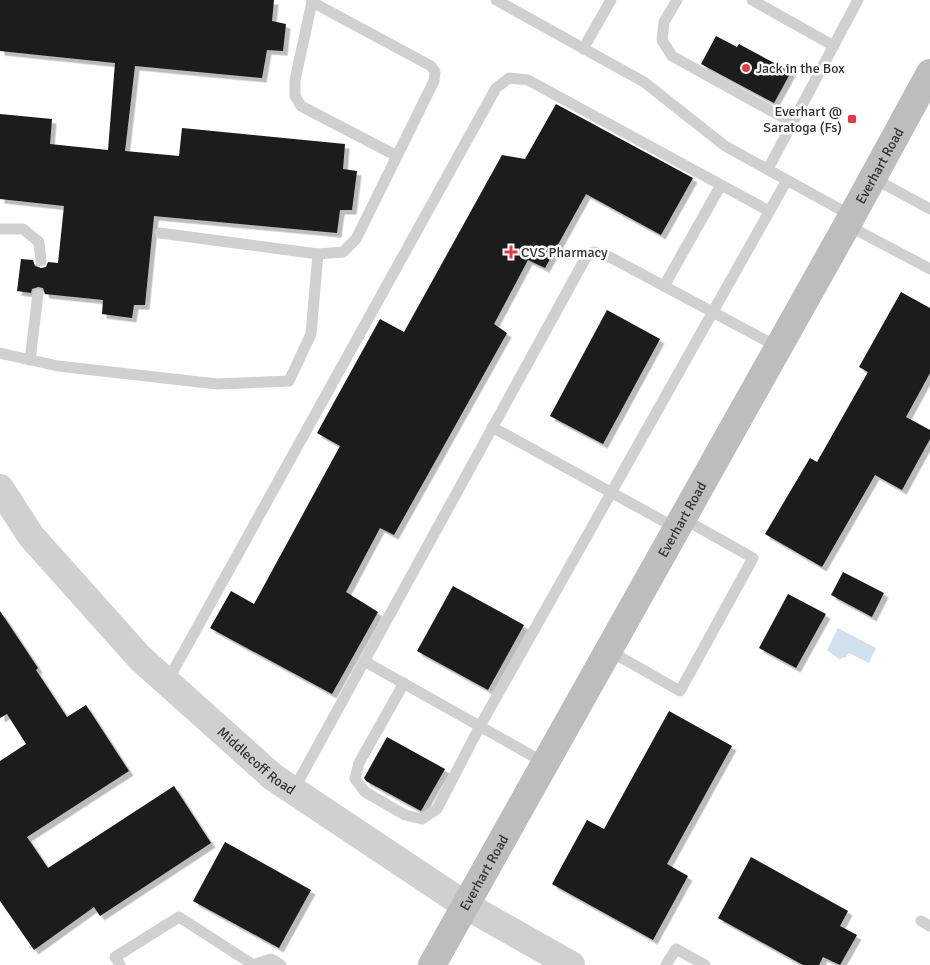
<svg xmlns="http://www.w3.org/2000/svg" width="930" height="965" font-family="Signika,sans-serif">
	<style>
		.water { fill: #cfe2ee }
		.building { fill: #1a1a1a; filter: url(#shadow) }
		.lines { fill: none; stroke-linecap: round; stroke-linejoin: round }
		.service { stroke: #d0d0d0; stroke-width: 11 }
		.tertiary { stroke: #d0d0d0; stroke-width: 28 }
		.secondary { stroke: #bdbdbd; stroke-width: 28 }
		.poi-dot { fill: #e63946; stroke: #fff; stroke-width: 2 }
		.labels { text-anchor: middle; stroke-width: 5; stroke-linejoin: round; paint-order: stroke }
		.poi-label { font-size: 14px; fill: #333; stroke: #fff; text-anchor: start }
		.street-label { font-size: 14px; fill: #333; stroke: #fff }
	</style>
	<defs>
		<filter id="shadow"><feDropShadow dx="4.5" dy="4.5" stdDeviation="0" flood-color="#0004"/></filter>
	</defs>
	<rect width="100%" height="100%" fill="#fff"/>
	<polygon class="water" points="838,628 876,648 869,663 849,653 846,657 839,659 827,650"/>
	<g class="building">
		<polygon points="0,0 274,0 272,21 286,24 283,51 267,50 262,78 135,66 125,151 179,156 182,128 345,144 343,169 357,171 352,210 340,210 337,233 154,216 145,305 134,305 132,318 102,314 103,300 45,294 43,288 38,287 32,289 31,293 17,291 21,259 33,260 35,266 41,268 46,267 48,262 58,263 64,206 0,199 0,114 52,119 50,144 108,150 115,63 0,51"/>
		<polygon points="716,36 737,47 739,44 791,72 774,103 701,64"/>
		<polygon points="556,104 693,178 661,235 586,194 545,268 528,260 494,324 507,333 394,535 380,528 346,592 378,612 332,694 210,628 231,591 254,604 340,446 317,433 380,319 404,332 502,155 525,159"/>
		<polygon points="901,292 930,308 930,373 906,417 930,430 930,439 902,490 875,475 822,567 765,534 810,458 817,462 868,372 859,367"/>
		<polygon points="607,310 660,339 603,444 550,416"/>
		<polygon points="843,572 884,593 872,617 831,595"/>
		<polygon points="453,586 524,625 488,690 417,651"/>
		<polygon points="788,594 826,614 796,668 759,648"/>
		<polygon points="0,611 38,668 36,670 67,717 86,705 129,771 27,837 48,868 174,786 211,843 100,916 94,907 34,950 0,901 0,761 26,744 7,714 0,718"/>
		<polygon points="669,711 732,746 667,864 688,876 653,940 552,884 587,820 604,829"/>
		<polygon points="387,737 445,769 421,811 366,781 364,778"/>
		<polygon points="225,842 311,890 279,948 193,901"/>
		<polygon points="751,857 848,911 840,926 857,935 840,965 823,957 819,965 803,965 718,918"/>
	</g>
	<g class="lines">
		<g class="service">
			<polyline points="496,0 644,82 725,146 852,216"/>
			<polyline points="677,0 664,22 662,40 672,56 793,123"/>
			<polyline points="752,0 834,46"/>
			<polyline points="312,2 295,80 295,96 301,106 397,156"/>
			<polyline points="583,49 611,0"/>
			<polyline points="768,169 858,0"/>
			<polyline points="873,178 930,209"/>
			<polyline points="847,225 930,269"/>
			<polyline points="0,229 23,229 39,242 41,261"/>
			<polyline points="160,233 318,254 343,252 356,239 434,81 435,72 431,66 312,2 312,0"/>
			<polyline points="664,286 721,185"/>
			<polyline points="0,353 58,366 217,384 289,381 311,334 318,254"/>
			<polyline points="30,360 38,294"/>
			<polyline points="492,427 676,528"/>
			<polyline points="608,650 680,691 753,558 682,518"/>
			<polyline points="364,661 545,763"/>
			<polyline points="167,682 496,88 509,78 528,80 769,211"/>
			<polyline points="404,683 359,763 355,779 365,792 405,815 422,819 437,809 480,726 787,180"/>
			<polyline points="293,791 585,259 592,252 604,254 778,347"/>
			<polyline points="921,921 930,926"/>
			<polyline points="120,965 115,957 179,917 252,964"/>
			<polyline points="252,965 271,959 281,965"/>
			<polyline points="666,965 676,949 705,965"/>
		</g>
		<path class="tertiary" id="s1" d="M0,488L31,536L140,658L273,777L465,905L571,965"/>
		<path class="secondary" id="s2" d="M432,965L847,225L930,73"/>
	</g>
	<g class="poi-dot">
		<circle cx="746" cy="68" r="5"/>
		<rect x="847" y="114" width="10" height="10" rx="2.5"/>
		<path d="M508.5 244.5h5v5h5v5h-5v5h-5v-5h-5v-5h5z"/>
	</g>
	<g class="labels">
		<g class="poi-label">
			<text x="756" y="73">Jack in the Box</text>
			<text x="842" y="116" text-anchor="end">Everhart @<tspan x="842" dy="16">Saratoga (Fs)</tspan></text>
			<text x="521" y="257">CVS Pharmacy</text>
		</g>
		<g class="street-label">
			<text dy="5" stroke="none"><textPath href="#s2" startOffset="916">Everhart Road</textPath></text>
			<text dy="5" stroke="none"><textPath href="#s2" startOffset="511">Everhart Road</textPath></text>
			<text dy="5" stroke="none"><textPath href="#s1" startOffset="376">Middlecoff Road</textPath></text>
			<text dy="5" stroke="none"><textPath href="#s2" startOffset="106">Everhart Road</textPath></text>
		</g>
	</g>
</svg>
